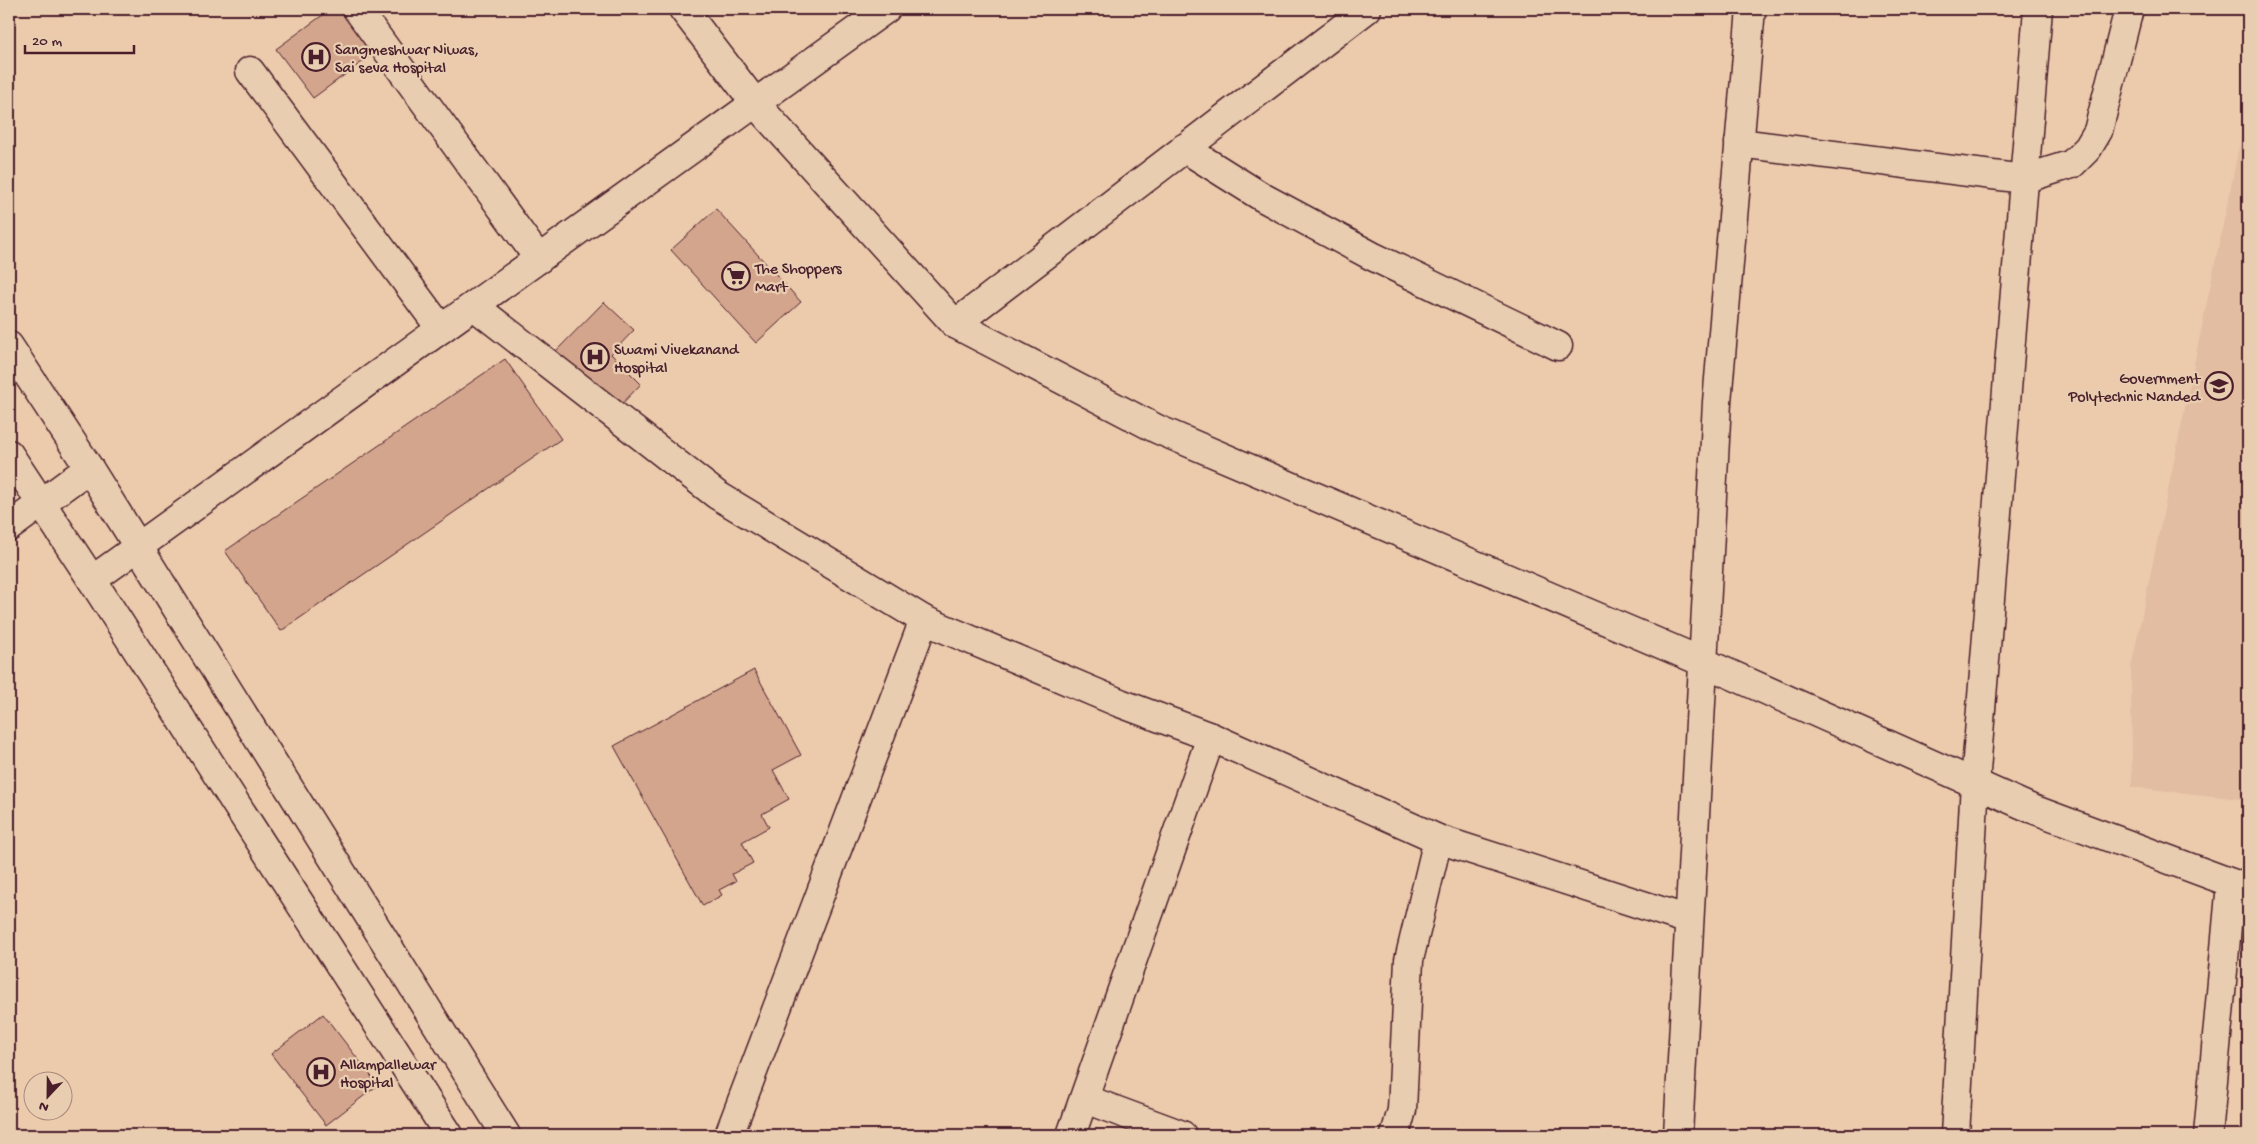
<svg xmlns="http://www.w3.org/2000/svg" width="2257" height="1144" font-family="'Gochi Hand',sans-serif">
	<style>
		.built { fill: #e2bda1 }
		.building { fill: #d4a58d; stroke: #4a1f2b }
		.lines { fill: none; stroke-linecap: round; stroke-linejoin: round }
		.minor-casing { stroke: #4a1f2b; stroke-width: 31 }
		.major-casing { stroke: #4a1f2b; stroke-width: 31 }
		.minor { stroke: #e8cdb0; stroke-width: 28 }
		.major { stroke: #e8cdb0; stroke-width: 28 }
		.labels { text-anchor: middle; stroke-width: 4.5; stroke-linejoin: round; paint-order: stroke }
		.poi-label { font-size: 16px; fill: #4a1f2b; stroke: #e8cdb0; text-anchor: start }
	</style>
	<rect width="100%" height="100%" fill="#eccbad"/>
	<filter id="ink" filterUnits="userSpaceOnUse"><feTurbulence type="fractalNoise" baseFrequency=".02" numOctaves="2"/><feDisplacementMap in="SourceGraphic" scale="10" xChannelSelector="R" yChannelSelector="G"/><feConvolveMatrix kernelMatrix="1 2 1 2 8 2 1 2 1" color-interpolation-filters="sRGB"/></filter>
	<g filter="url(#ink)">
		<polygon class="built" points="2248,104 2248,800 2132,787 2131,668"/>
		<g class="building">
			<polygon points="331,9 340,9 373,54 313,98 276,49"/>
			<polygon points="716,209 801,302 756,343 671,250"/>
			<polygon points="604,302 634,330 611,354 641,384 616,410 556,351"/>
			<polygon points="505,359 561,439 281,631 225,551"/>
			<polygon points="754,670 801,755 773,770 789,799 762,814 769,827 742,842 753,863 732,874 736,881 719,890 722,895 703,906 614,746"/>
			<polygon points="323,1014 378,1085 326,1125 271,1054"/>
		</g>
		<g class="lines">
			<defs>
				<g id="minor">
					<polyline points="357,9 539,259"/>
					<polyline points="683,9 755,103 955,324 1157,429 1703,662 2030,808 2248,889"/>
					<polyline points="250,71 441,329"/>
					<polyline points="1739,143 2024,179 2072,164 2088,148 2098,131 2129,9"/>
					<polyline points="1184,148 1262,197 1372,256 1558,346"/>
					<polyline points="474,306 717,495 924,620 1120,703 1211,737 1438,839 1689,920"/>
					<polyline points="955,324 1367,9"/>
					<polyline points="9,527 89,468"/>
					<polyline points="92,580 886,9"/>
					<polyline points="1085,1099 1182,1135"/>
					<polyline points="729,1135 924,620"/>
					<polyline points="1071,1135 1211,737"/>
					<polyline points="1395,1135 1402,1110 1409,960 1438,839"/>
					<polyline points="1678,1135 1717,402 1751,9"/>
					<polyline points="1955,1135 1975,783 2038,9"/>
					<polyline points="2208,1135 2231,883"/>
				</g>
				<g id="major">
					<polyline points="9,346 89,468 506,1135"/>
					<polyline points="9,454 92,580 449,1135"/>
				</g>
			</defs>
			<use href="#minor" class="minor-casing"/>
			<use href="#major" class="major-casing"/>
			<use href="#minor" class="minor"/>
			<use href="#major" class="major"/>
		</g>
	</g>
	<defs>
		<symbol id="hospital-ring" viewBox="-11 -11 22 22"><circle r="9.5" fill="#e8cdb0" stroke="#4a1f2b" stroke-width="1.5"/><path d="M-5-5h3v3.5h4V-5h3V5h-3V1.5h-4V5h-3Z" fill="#4a1f2b"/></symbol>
		<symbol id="supermarket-ring" viewBox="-11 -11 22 22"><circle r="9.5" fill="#e8cdb0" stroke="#4a1f2b" stroke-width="1.5"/><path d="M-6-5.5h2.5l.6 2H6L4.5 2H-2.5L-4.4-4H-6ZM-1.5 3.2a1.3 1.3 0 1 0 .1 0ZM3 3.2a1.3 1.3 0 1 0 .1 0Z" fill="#4a1f2b"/></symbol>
		<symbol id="university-ring" viewBox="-11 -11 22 22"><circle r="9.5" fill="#e8cdb0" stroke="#4a1f2b" stroke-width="1.5"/><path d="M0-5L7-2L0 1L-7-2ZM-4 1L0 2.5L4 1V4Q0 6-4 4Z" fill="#4a1f2b"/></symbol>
	</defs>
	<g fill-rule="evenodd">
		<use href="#hospital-ring" x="300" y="41" width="32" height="32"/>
		<use href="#supermarket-ring" x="720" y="260" width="32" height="32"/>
		<use href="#hospital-ring" x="579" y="341" width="32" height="32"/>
		<use href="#university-ring" x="2203" y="370" width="32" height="32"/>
		<use href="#hospital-ring" x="305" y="1056" width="32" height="32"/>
	</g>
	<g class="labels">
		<g class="poi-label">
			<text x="335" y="54">Sangmeshwar Niwas,<tspan x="335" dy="18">Sai seva Hospital</tspan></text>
			<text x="755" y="273">The Shoppers<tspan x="755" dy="18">Mart</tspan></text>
			<text x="614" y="354">Swami Vivekanand<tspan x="614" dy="18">Hospital</tspan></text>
			<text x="2200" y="383" text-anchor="end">Government<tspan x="2200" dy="18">Polytechnic Nanded</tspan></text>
			<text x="340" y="1069">Allampallewar<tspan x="340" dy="18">Hospital</tspan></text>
		</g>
	</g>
	<rect width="2257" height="1144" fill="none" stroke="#e8cdb0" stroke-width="30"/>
	<rect x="15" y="15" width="2227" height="1114" fill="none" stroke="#4a1f2b" stroke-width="2" filter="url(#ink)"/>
	<g transform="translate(48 1096) rotate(202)"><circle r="24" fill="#e8cdb0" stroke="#a9877b"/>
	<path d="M0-4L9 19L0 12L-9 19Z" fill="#4a1f2b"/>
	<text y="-8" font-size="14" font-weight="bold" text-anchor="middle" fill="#4a1f2b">N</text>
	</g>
	<path d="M25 45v8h109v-8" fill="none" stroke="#4a1f2b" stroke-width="2.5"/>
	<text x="32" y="45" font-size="15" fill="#4a1f2b" stroke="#e8cdb0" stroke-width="4" paint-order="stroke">20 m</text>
</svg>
